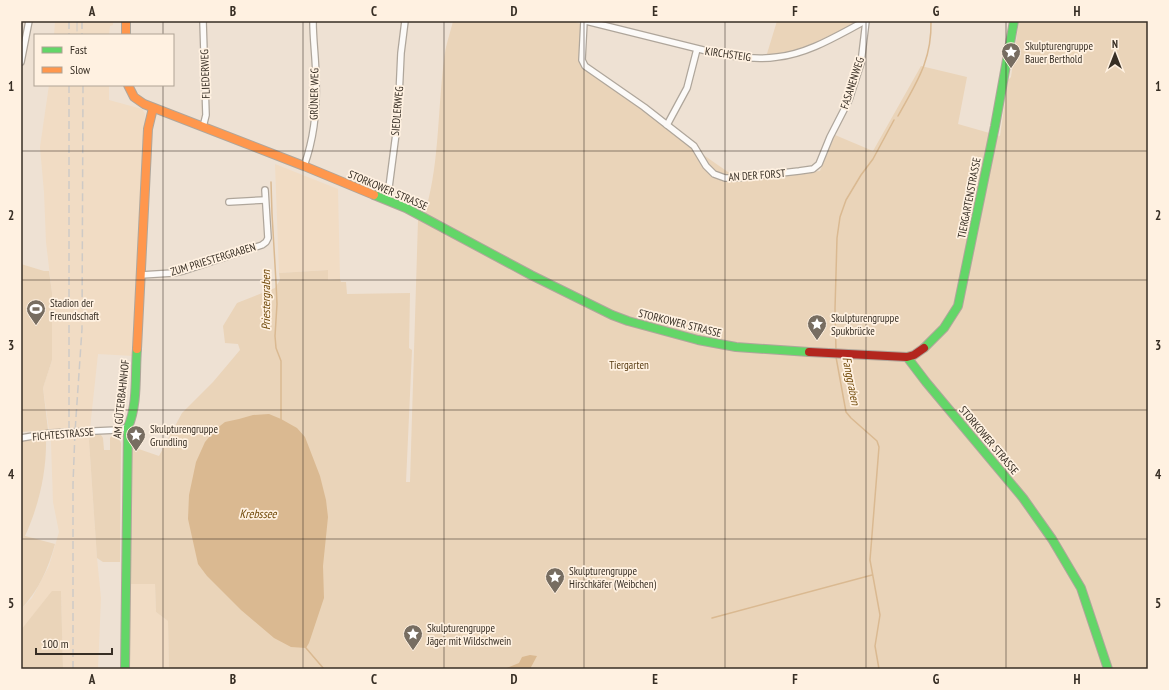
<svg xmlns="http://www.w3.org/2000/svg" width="1169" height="690" font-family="'PT Sans Narrow',sans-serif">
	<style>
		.built { fill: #f1dcc4 }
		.green { fill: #ead4b9 }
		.water { fill: #dab991 }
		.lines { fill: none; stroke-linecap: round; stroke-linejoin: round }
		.stream { stroke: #dab991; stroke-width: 1.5 }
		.street-casing { stroke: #afa69b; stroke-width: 8 }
		.fast-casing { stroke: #afa69b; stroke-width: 10 }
		.slow-casing { stroke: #afa69b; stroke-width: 10 }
		.jam-casing { stroke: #afa69b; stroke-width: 10 }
		.street { stroke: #fcfaf8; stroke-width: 5.5 }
		.fast { stroke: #63d668; stroke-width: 8 }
		.slow { stroke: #ff974d; stroke-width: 8 }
		.jam { stroke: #b3261e; stroke-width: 8 }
		.tram { stroke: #cecac6; stroke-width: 1 }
		.rail { stroke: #cecac6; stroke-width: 1.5; stroke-dasharray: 8 4; stroke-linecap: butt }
		.grid { fill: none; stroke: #372e24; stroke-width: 1; stroke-opacity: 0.55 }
		.labels { text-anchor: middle; stroke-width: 3.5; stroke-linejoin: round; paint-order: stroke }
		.poi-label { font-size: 11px; fill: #372e24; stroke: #fff1e1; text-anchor: start }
		.street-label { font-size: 11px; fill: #372e24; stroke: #fff1e1 }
		.park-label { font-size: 11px; fill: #573b12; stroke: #fff1e1 }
		.water-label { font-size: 12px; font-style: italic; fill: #744d0e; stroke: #fff1e1 }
		.neatline { fill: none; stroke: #372e24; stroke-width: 1.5 }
		.grid-label { font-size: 13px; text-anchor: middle; font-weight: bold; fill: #372e24 }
	</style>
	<rect width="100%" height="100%" fill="#eee1d3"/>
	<g class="built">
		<polygon points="55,21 113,21 113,25 110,26 109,35 54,35"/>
		<polygon points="49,85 109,85 109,100 142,109 145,114 133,356 98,354 91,419 89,441 97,558 101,598 98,669 63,669 61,591 21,630 21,609 32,598 49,566 59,532 53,502 51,443 43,388 52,360 52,293 46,242 44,192 40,147"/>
		<polygon points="275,164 338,189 340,279 328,280 327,270 279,273"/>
		<polygon points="129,584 155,584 156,612 168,621 169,669 126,669"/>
	</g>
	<g class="green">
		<path d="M453,21H572L581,24L579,63L656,117L669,131L738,179L820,171L835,135L873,151L921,66L967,77L958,124L1000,136L1008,80L1011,77L1019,21H1148V669H169L168,621L156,612L155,584H129L130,446L159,456L182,413L213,382L240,350L238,344L225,343L223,326L237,303L275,288L280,280L279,273L328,270V280L340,279L341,282H346L347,294L410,293L409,348L412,350L406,482H410L418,220L422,222C440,170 437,114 444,60C445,47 450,34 453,21Z"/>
		<path d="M777,21H859C829,36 800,52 766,57Z"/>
		<polygon points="21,264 44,271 49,271 52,293 52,360 43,388 48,430 21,432"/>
		<polygon points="114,433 116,434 121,443 120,562 103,562 97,558 89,441 90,434 101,435 103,438 104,450 110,450 110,438"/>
		<path d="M46,436C47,471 39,505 25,536L55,544C48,569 39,590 21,609V441Z"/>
		<polygon points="52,591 61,591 63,669 21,669 21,630"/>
	</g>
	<g class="water">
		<polygon points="269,414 281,419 297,428 305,437 320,476 326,500 328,517 323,566 324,598 309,643 306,648 291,647 274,638 241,610 207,576 198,564 188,519 189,495 196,462 205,442 216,429 225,422 239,419 253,415"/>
		<polygon points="530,655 537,656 530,669 504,669 519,663 522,657"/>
	</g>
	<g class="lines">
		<g class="stream">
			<path d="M898,116C916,83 932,61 931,21"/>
			<polyline points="271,182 272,214 276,282 277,304 275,336 276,348 281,361 281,421"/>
			<polyline points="836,351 835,309 837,238 840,217 846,200 861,175 873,159 894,120"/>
			<polyline points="836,357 846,412 851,418 877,441 879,447 870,560 880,615 875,646 879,669"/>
			<polyline points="712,618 872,575"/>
			<polyline points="306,648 324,669"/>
		</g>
		<defs>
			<g id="street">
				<polyline points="584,21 582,60 585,66 644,107 694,146 706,166 714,174 725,178 738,178 799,171 813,169 819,164 830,137 849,100 861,63 866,21"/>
				<path d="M586,21L719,54C738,57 758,60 777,57C808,54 838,35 865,21"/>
				<polyline points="21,62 29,21"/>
				<polyline points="667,125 687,88 697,49"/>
				<polyline points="203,127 206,115 203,21"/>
				<path d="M304,166C314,139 317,109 316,80C316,60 313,41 313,21"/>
				<polyline points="387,200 388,195 398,118 401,53 405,21"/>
				<polyline points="229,202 265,200"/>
				<polyline points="141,275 173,273 183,271 262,245 266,242 268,238 265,190"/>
				<polyline points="21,438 51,433 117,430 128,427"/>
			</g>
			<g id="fast">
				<polyline points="374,195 406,208 531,275 612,315 628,321 698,340 736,347 809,352"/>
				<polyline points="924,348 944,328 958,306 995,126 1014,21"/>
				<polyline points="907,357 926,382 1023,498 1052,539 1081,588 1108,669"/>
				<path d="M125,669L128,427C138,405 135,373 137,349"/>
			</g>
			<g id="slow">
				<polyline points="126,21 126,35"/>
				<polyline points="128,85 134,97 144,104 304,166 374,195"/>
				<polyline points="137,349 148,129 153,108"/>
			</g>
			<polyline id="jam" points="809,352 907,357 914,355 924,348"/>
		</defs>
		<use href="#street" class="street-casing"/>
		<use href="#fast" class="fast-casing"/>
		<use href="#slow" class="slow-casing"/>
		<use href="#jam" class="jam-casing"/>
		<use href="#street" class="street"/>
		<use href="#fast" class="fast"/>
		<use href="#slow" class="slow"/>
		<use href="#jam" class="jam"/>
		<polyline class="tram" points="77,21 77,31"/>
		<g class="rail">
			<polyline points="69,21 69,35"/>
			<polyline points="82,21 82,35"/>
			<polyline points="69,85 69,437"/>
			<polyline points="73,669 73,484 75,432 82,329 83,85"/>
		</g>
	</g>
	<path class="grid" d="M163,21V35M303,21V669M444,21V669M584,21V669M725,21V669M866,21V669M1006,21V669M163,85V669M21,151H1148M21,280H1148M21,410H1148M21,539H1148"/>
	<defs>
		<symbol id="sight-pin" viewBox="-11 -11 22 30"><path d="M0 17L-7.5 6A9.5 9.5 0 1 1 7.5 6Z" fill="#776d61" stroke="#fff1e1"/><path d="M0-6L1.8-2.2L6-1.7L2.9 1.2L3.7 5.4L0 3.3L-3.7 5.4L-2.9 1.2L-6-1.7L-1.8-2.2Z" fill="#fff"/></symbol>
		<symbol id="stadium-pin" viewBox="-11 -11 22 30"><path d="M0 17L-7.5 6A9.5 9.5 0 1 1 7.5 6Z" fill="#776d61" stroke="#fff1e1"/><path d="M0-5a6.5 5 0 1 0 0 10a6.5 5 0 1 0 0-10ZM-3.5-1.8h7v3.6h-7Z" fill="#fff"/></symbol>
	</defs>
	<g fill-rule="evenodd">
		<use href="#sight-pin" x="1000" y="41" width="22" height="30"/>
		<use href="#stadium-pin" x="25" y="298" width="22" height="30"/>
		<use href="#sight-pin" x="806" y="313" width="22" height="30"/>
		<use href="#sight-pin" x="125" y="424" width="22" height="30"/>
		<use href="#sight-pin" x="544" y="566" width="22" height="30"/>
		<use href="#sight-pin" x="402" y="623" width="22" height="30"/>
	</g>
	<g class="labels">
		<g class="poi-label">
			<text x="1025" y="50">Skulpturengruppe<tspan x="1025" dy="13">Bauer Berthold</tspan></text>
			<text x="50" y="307">Stadion der<tspan x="50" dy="13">Freundschaft</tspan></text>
			<text x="831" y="322">Skulpturengruppe<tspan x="831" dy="13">Spukbrücke</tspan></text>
			<text x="150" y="433">Skulpturengruppe<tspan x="150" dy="13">Grundling</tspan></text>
			<text x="569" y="575">Skulpturengruppe<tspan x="569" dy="13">Hirschkäfer (Weibchen)</tspan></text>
			<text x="427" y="632">Skulpturengruppe<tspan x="427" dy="13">Jäger mit Wildschwein</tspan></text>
		</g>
		<g class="street-label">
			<text transform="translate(728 54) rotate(8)" y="4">KIRCHSTEIG</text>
			<text transform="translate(205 74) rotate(-92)" y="4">FLIEDERWEG</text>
			<text transform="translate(852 83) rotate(-72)" y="4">FASANENWEG</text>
			<text transform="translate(314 94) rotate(-89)" y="4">GRÜNER WEG</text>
			<text transform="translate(397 111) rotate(-85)" y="4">SIEDLERWEG</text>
			<text transform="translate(757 175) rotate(-4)" y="4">AN DER FORST</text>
			<text transform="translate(388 190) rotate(23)" y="4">STORKOWER STRASSE</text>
			<text transform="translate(969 198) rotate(-79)" y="4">TIERGARTENSTRASSE</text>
			<text transform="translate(213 259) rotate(-17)" y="4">ZUM PRIESTERGRABEN</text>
			<text transform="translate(680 323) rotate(14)" y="4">STORKOWER STRASSE</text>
			<text transform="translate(121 399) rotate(-84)" y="4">AM GÜTERBAHNHOF</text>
			<text transform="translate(63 434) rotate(-5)" y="4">FICHTESTRASSE</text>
			<text transform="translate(989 440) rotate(50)" y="4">STORKOWER STRASSE</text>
		</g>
		<g class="park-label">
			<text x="629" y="369">Tiergarten</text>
		</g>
		<g class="water-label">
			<text transform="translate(266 300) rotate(-90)" y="4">Priestergraben</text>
			<text transform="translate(851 381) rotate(79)" y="4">Fanggraben</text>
			<text x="258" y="518">Krebssee</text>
		</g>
	</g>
	<rect width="1169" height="690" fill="none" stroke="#fff1e1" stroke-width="44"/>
	<rect x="34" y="34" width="140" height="52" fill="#fff1e1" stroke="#afa395"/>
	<rect x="42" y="47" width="20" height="6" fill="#63d668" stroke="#afa395"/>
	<text x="70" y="54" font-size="12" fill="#372e24">Fast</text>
	<rect x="42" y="67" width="20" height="6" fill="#ff974d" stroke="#afa395"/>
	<text x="70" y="74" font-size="12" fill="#372e24">Slow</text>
	<g transform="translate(1115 54)" stroke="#fff1e1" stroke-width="3" paint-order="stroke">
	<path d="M0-3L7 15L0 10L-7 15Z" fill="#372e24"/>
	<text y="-6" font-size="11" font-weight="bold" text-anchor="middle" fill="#372e24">N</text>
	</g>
	<path d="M36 648v6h76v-6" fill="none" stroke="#372e24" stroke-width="2"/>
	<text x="42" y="648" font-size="12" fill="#372e24" stroke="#fff1e1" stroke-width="3" paint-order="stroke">100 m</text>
	<rect x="22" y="22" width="1125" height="646" class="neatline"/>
	<g class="grid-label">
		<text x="92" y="16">A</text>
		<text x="233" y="16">B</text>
		<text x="374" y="16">C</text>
		<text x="514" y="16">D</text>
		<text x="655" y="16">E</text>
		<text x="795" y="16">F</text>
		<text x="936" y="16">G</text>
		<text x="1077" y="16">H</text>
		<text x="11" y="91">1</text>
		<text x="1158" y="91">1</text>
		<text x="11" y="220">2</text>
		<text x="1158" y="220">2</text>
		<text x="11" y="350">3</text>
		<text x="1158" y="350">3</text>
		<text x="11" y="479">4</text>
		<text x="1158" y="479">4</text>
		<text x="11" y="608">5</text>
		<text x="1158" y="608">5</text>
		<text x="92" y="684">A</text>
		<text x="233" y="684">B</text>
		<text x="374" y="684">C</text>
		<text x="514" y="684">D</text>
		<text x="655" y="684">E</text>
		<text x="795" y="684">F</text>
		<text x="936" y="684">G</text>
		<text x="1077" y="684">H</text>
	</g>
</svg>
